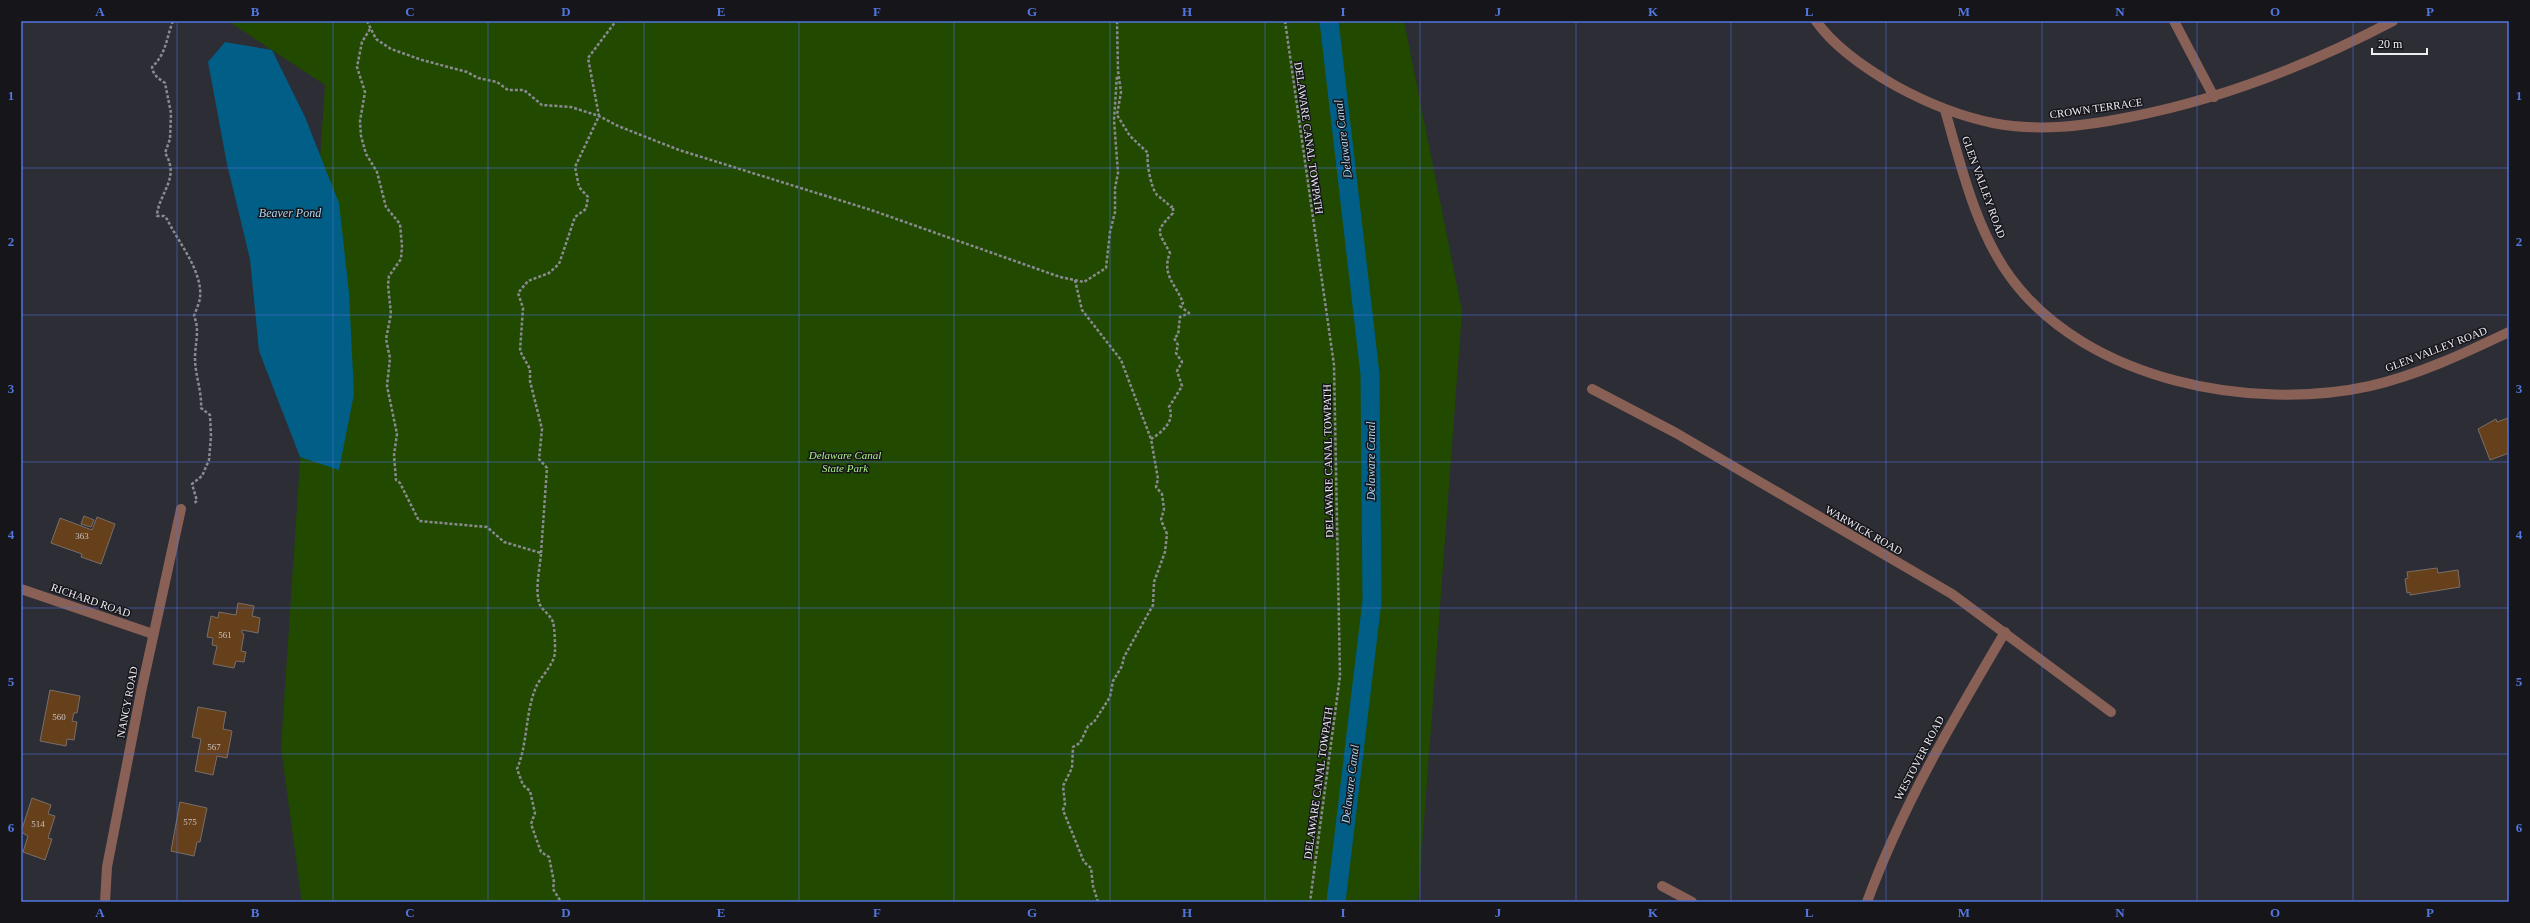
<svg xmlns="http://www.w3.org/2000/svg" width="2530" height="923" font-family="Georgia,serif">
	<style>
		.green { fill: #214a00 }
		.water { fill: #015e86 }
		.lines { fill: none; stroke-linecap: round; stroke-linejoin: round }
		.canal { stroke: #015e86; stroke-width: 19 }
		.building { fill: #663f1b; stroke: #796f67 }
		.path { stroke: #8a8a92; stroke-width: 2.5; stroke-dasharray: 3 2; stroke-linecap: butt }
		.minor { stroke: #886055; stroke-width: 10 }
		.grid { fill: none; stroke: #5176df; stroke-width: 1; stroke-opacity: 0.55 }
		.labels { text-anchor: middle; stroke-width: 3; stroke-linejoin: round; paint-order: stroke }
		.number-label { font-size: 9px; fill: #cac1bd }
		.street-label { font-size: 11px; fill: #ececf3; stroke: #16151a }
		.park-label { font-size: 11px; font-style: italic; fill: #abef86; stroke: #16151a }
		.water-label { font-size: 12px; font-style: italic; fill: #abd7f4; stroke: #16151a }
		.neatline { fill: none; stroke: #5176df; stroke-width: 1.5 }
		.grid-label { font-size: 13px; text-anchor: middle; font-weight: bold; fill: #5176df }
	</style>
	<rect width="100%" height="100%" fill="#2d2d36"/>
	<polygon class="green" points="228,21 1404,21 1462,311 1418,902 302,902 281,748 325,85"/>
	<polygon class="water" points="225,42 272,50 305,117 339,203 349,293 354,394 339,470 300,457 259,351 250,259 227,164 208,62"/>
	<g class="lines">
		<polyline class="canal" points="1329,21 1370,374 1372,601 1336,902"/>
	</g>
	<g class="building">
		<polygon points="2508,418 2509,453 2490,460 2478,429 2496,419 2497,422"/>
		<polygon points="84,516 94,520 91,527 81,524"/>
		<polygon points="97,517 115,524 101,564 81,557 82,554 51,543 60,518 92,530"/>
		<polygon points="2437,568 2438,573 2458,570 2460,587 2410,595 2410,592 2407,593 2405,579 2408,578 2407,572"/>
		<polygon points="238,603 254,606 252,616 260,618 258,633 242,630 242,633 244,634 241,651 246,652 244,662 236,661 234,668 213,664 217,646 212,645 213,638 207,637 211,616 218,618 219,612 236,615"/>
		<polygon points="50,690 80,696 77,713 74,713 72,721 77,722 74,740 67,739 66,746 40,741"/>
		<polygon points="198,707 226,712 223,729 232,731 227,758 217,756 213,775 195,771 201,739 192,737"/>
		<polygon points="32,798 51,805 48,814 55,816 48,838 52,839 45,860 23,852 28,836 21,832"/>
		<polygon points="180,802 207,808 200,842 197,842 194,856 171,851"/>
	</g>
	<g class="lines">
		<g class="path">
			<path d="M173,21C166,38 167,53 152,67C153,75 159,79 165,83L171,113L170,139L165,153C181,178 158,194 157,216H164L167,219C178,242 203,271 200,298C199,304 196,310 194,316C200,330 195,344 195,358C195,375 202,391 201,408L210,415L211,436L209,460L202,476L192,484L197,501L194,503"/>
			<polyline points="367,21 376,39 391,49 422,60 467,72 478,78 497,82 508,90 524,90 542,105 571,107 599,116 618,126 679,150 871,210 1060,277 1084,282 1106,268 1110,232 1115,212 1115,188 1118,173 1114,120 1117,75"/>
			<polyline points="1285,21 1334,365 1340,676 1310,902"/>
			<path d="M370,29L362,42L357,67L365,92L360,121L361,136L366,154L377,172L386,207L400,224L402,246L401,259L389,276L388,285L391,314L386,339L390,358L387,386L397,434L394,455L396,480L400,483L419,521L487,527L504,542L541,553C540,567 535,589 539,602C541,610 550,614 553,622C555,629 555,645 555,652C554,665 541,676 536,687C525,713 528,743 517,769L523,785L530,791L535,813L531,824L541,852L549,857L554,882L553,889L561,902"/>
			<polyline points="1075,280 1082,310 1121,360 1151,439"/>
			<polyline points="541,553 547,468 539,459 542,429 530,381 530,369 520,351 523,308 518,293 528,281 549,273 559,264 575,217 586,209 588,197 579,187 575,167 599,116 588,58 616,21"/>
			<path d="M1098,902L1093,886L1091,868L1084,862L1063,810L1065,804L1063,786L1072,768L1073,747L1080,743L1088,726L1094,722L1110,697L1113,681L1122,666L1124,657L1153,605L1154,582L1165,552L1167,534L1161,520L1164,509L1162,494L1156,487L1158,479L1151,439C1161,433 1176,421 1169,407L1182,386L1177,371L1182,362L1176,353L1178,345L1174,338L1178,335L1180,317L1189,313L1180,306L1183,303C1176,284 1161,275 1170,253C1158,230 1154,233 1173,213V206L1171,207C1166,202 1162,199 1157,195C1151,188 1146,162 1148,153L1130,136L1117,115L1121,92L1118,71L1117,21"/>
		</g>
		<g class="minor">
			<path d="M1816,21C1835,48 1868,70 1896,86C1927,103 1959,116 1993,123C2039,132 2085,126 2130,117C2223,99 2309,65 2393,21"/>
			<polyline points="2174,21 2214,97"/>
			<path d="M1945,110C1961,166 1976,231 2011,278C2087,381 2252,412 2370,386C2418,375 2465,353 2509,332"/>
			<polyline points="1592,389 1676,433 1952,594 2111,712"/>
			<polyline points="21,589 153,634"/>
			<polyline points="1662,886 1692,902"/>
			<polyline points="105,902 107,867 141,692 181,509"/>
			<path d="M1867,902C1902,806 1953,720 2005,632"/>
		</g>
	</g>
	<path class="grid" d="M177,21V902M333,21V902M488,21V902M644,21V902M799,21V902M954,21V902M1110,21V902M1265,21V902M1420,21V902M1576,21V902M1731,21V902M1886,21V902M2042,21V902M2197,21V902M2353,21V902M21,168H2509M21,315H2509M21,462H2509M21,608H2509M21,754H2509"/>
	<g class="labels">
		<g class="number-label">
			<text x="82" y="539">363</text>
			<text x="225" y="638">561</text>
			<text x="59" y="720">560</text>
			<text x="214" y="750">567</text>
			<text x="190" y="825">575</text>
			<text x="38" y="827">514</text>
		</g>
		<g class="street-label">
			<text transform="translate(2096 108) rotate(-8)" y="4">CROWN TERRACE</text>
			<text transform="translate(1309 138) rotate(82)" y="4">DELAWARE CANAL TOWPATH</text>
			<text transform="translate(1984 187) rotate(70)" y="4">GLEN VALLEY ROAD</text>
			<text transform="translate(2436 349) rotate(-21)" y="4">GLEN VALLEY ROAD</text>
			<text transform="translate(1328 461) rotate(-91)" y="4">DELAWARE CANAL TOWPATH</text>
			<text transform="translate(1864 530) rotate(30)" y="4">WARWICK ROAD</text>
			<text transform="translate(91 600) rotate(19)" y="4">RICHARD ROAD</text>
			<text transform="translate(127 702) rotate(-79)" y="4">NANCY ROAD</text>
			<text transform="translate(1919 758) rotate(-62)" y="4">WESTOVER ROAD</text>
			<text transform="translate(1318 783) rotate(-82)" y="4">DELAWARE CANAL TOWPATH</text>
		</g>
		<g class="park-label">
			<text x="845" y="459">Delaware Canal<tspan x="845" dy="13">State Park</tspan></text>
		</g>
		<g class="water-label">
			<text transform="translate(1343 139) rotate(-97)" y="4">Delaware Canal</text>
			<text x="290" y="217">Beaver Pond</text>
			<text transform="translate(1371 461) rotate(-90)" y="4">Delaware Canal</text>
			<text transform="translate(1350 784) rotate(-83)" y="4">Delaware Canal</text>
		</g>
	</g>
	<rect width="2530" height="923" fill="none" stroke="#16151a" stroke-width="44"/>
	<path d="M2372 48v6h55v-6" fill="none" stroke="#ececf3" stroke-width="2"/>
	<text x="2378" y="48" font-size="12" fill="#ececf3" stroke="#16151a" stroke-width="3" paint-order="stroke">20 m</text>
	<rect x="22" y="22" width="2486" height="879" class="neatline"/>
	<g class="grid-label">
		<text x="100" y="16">A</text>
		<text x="255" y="16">B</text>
		<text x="410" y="16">C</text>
		<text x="566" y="16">D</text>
		<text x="721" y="16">E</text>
		<text x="877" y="16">F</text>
		<text x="1032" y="16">G</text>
		<text x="1187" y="16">H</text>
		<text x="1343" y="16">I</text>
		<text x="1498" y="16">J</text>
		<text x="1653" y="16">K</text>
		<text x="1809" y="16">L</text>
		<text x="1964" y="16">M</text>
		<text x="2120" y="16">N</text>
		<text x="2275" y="16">O</text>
		<text x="2430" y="16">P</text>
		<text x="11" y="100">1</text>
		<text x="2519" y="100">1</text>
		<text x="11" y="246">2</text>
		<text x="2519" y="246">2</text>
		<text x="11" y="393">3</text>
		<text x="2519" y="393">3</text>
		<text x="11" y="539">4</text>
		<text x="2519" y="539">4</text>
		<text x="11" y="686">5</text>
		<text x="2519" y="686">5</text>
		<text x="11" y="832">6</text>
		<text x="2519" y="832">6</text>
		<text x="100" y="917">A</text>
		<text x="255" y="917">B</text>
		<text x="410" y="917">C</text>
		<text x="566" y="917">D</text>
		<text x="721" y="917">E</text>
		<text x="877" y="917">F</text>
		<text x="1032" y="917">G</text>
		<text x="1187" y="917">H</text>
		<text x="1343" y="917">I</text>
		<text x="1498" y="917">J</text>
		<text x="1653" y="917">K</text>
		<text x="1809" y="917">L</text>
		<text x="1964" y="917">M</text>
		<text x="2120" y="917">N</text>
		<text x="2275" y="917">O</text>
		<text x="2430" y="917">P</text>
	</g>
</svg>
